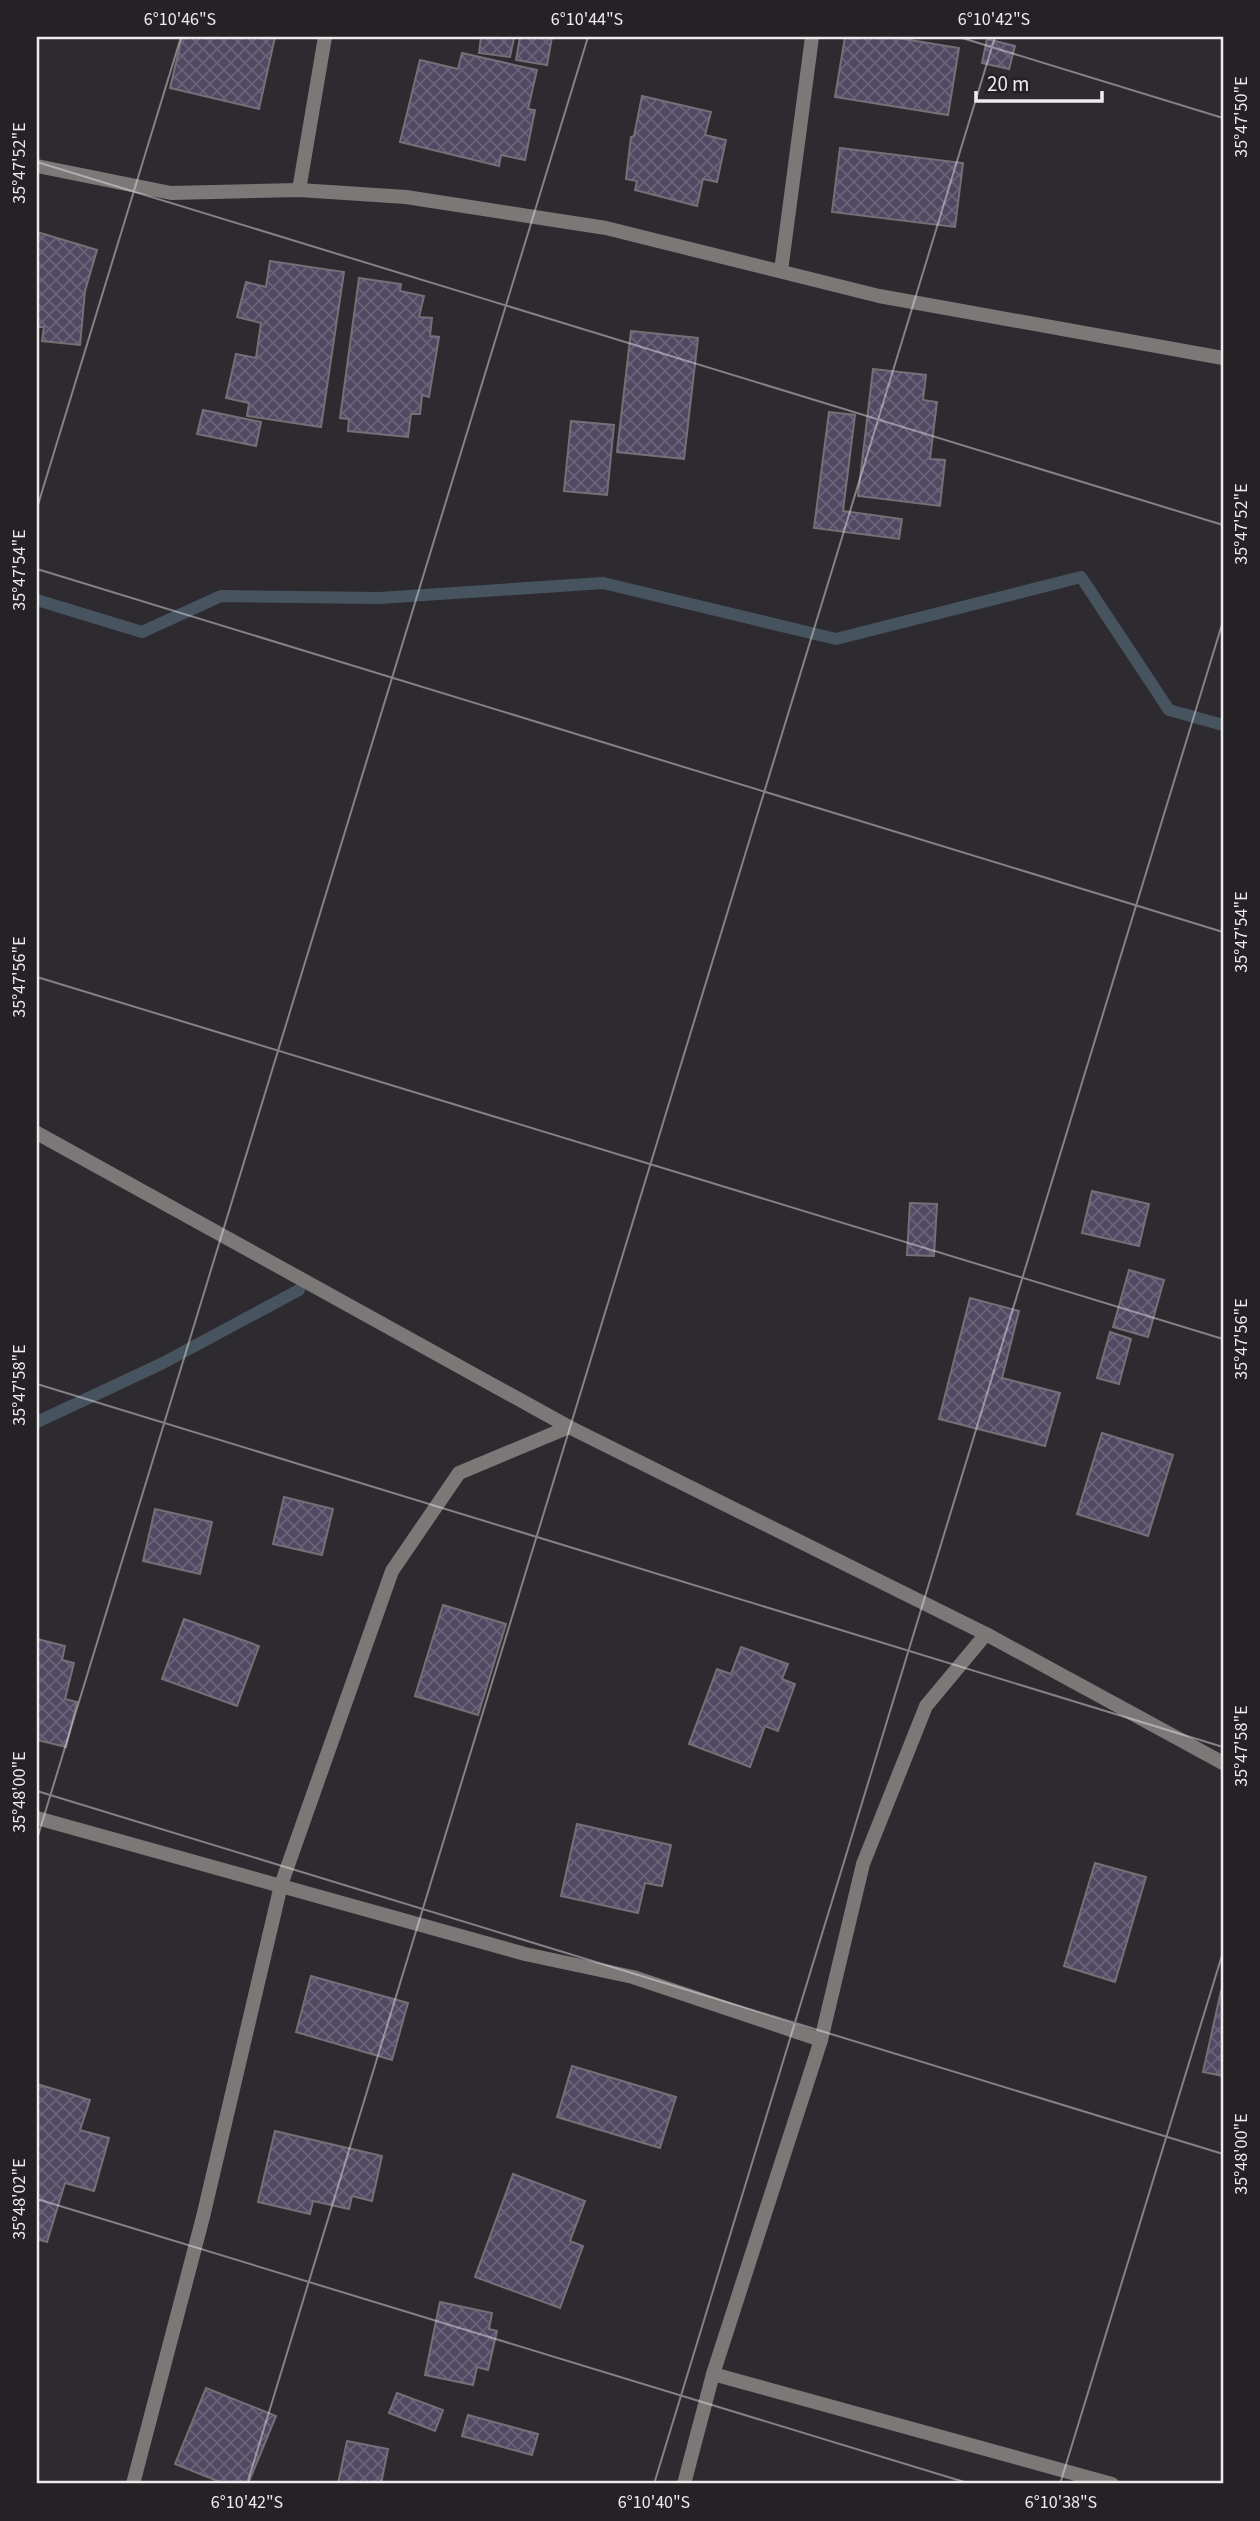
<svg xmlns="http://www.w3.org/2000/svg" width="1260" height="2521" font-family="'Source Sans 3',sans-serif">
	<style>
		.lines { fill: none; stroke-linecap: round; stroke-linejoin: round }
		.stream { stroke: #475460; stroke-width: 12 }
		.building { fill: url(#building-cross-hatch); stroke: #737177; stroke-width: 2 }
		.street { stroke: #7b7977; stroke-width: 14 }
		.ticks { fill: none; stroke: #eeecef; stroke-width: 2; stroke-opacity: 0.45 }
		.neatline { fill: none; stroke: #eeecef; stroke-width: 2.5 }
		.ticks-label { font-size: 18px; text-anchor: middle; fill: #eeecef }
	</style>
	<defs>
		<pattern id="building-cross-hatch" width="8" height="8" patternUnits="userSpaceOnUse" patternTransform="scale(1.75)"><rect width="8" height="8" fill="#514962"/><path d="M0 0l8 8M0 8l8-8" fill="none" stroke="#6a6379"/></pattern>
	</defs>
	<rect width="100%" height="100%" fill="#2e2b30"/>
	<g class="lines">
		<g class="stream">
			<polyline points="37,600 142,632 221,596 379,598 603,583 836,639 1081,577 1169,710 1223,725"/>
			<polyline points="37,1422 161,1364 299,1290"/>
		</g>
	</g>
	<g class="building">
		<polygon points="182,37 275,37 259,109 170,88"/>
		<polygon points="481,37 514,38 510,57 479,53"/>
		<polygon points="520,37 552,37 547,65 516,60"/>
		<polygon points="845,37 892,37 959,48 948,115 835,97"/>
		<polygon points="987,39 1015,46 1009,69 982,63"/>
		<polygon points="462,53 537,70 528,109 535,110 525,160 501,155 499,166 400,142 420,60 458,69"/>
		<polygon points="642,96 711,112 705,135 726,140 717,182 703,179 697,206 635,190 637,181 626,179 631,137 634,136"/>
		<polygon points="840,148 963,163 955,227 832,212"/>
		<polygon points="37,232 97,250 85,291 80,345 42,341 44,327 37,327"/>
		<polygon points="270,261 344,272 321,427 247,416 249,403 226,398 236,354 256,358 261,323 237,317 246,282 266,287"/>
		<polygon points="359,278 401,284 400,291 424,296 419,317 432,318 430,336 439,337 429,397 422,395 420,414 411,414 408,437 348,431 349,419 340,418"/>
		<polygon points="631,331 698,338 684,459 617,452"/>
		<polygon points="873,369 926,375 923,400 937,402 930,459 945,460 940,506 858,496"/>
		<polygon points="203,410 261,422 256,446 197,434"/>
		<polygon points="829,412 855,415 843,511 902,519 899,539 814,528"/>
		<polygon points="571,421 614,425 607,495 564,491"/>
		<polygon points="1092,1191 1149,1204 1139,1246 1082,1233"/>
		<polygon points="910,1203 937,1204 934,1256 907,1255"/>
		<polygon points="1129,1270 1164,1280 1148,1337 1113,1327"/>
		<polygon points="970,1298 1019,1311 1002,1378 1060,1393 1045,1446 939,1419"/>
		<polygon points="1110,1332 1131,1339 1119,1384 1097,1378"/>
		<polygon points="1102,1433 1173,1455 1148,1536 1077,1514"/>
		<polygon points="284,1497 333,1509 322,1555 273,1544"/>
		<polygon points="155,1509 212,1522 200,1574 143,1561"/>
		<polygon points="443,1605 506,1624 478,1715 415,1696"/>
		<polygon points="184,1619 259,1646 237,1706 162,1679"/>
		<polygon points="37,1639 65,1646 62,1660 74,1663 65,1699 77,1702 66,1747 37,1740"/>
		<polygon points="741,1647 788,1664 782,1679 795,1684 778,1731 765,1726 750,1767 689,1744 717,1669 731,1674"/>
		<polygon points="577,1824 671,1845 662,1886 645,1883 638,1913 561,1896"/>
		<polygon points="1095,1863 1146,1877 1115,1982 1064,1966"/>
		<polygon points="311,1976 408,2003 392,2060 296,2032"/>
		<polygon points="1221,1991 1223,1991 1223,2076 1203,2072"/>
		<polygon points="572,2066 676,2097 660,2148 557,2117"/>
		<polygon points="37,2084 90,2100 80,2130 109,2138 94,2191 65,2183 47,2242 37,2239"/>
		<polygon points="275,2131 382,2156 372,2201 352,2196 349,2209 313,2201 310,2214 258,2202"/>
		<polygon points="513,2174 585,2201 570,2241 583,2246 560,2308 475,2277"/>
		<polygon points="440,2302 492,2313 489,2329 497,2331 488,2370 477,2367 473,2385 425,2375"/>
		<polygon points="206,2388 276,2416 248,2484 225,2484 175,2464"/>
		<polygon points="397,2393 443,2410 435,2431 389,2413"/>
		<polygon points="468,2415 538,2434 532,2455 462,2436"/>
		<polygon points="347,2441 388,2449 381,2484 338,2484"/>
	</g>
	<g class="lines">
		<g class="street">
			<polyline points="37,166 171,193 299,190 406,197 606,228 879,296 1223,358"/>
			<polyline points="299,190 325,37"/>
			<polyline points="781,271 812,37"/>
			<polyline points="37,1133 569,1427 986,1634 1223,1763"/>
			<polyline points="37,1818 525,1954 633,1977 821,2040"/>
			<polyline points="713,2374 1112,2484"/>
			<polyline points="133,2484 203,2217 281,1885 392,1571 459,1473 569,1427"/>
			<polyline points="684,2484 713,2374 821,2040 863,1864 926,1706 986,1634"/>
		</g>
	</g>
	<path class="ticks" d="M959,37L1223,118M37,162L1223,525M37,508L181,37M37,569L1223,932M37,977L1223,1339M37,1384L1223,1747M37,1791L1223,2154M37,1839L588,37M37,2199L971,2484M247,2484L995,37M654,2484L1223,621M1060,2484L1223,1952"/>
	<rect width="1260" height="2521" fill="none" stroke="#252226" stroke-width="77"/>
	<path d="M976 91v10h126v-10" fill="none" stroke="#eeecef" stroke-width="3.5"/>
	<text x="987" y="91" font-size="21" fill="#eeecef" stroke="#252226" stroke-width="5" paint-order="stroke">20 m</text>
	<rect x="38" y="38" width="1184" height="2444" class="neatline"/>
	<g class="ticks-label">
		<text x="180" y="25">6°10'46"S</text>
		<text x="587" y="25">6°10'44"S</text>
		<text x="994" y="25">6°10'42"S</text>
		<text transform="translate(1241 117) rotate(-90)" y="6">35°47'50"E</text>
		<text transform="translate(19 163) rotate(-90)" y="6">35°47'52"E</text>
		<text transform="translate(1241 524) rotate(-90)" y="6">35°47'52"E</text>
		<text transform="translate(19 570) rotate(-90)" y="6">35°47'54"E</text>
		<text transform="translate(1241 932) rotate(-90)" y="6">35°47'54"E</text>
		<text transform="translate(19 977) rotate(-90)" y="6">35°47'56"E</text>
		<text transform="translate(1241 1339) rotate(-90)" y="6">35°47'56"E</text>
		<text transform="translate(19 1385) rotate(-90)" y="6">35°47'58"E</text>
		<text transform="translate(1241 1746) rotate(-90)" y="6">35°47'58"E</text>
		<text transform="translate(19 1792) rotate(-90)" y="6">35°48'00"E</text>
		<text transform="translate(1241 2154) rotate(-90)" y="6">35°48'00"E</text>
		<text transform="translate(19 2199) rotate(-90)" y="6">35°48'02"E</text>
		<text x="247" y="2508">6°10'42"S</text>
		<text x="654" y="2508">6°10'40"S</text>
		<text x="1061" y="2508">6°10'38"S</text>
	</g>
</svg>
